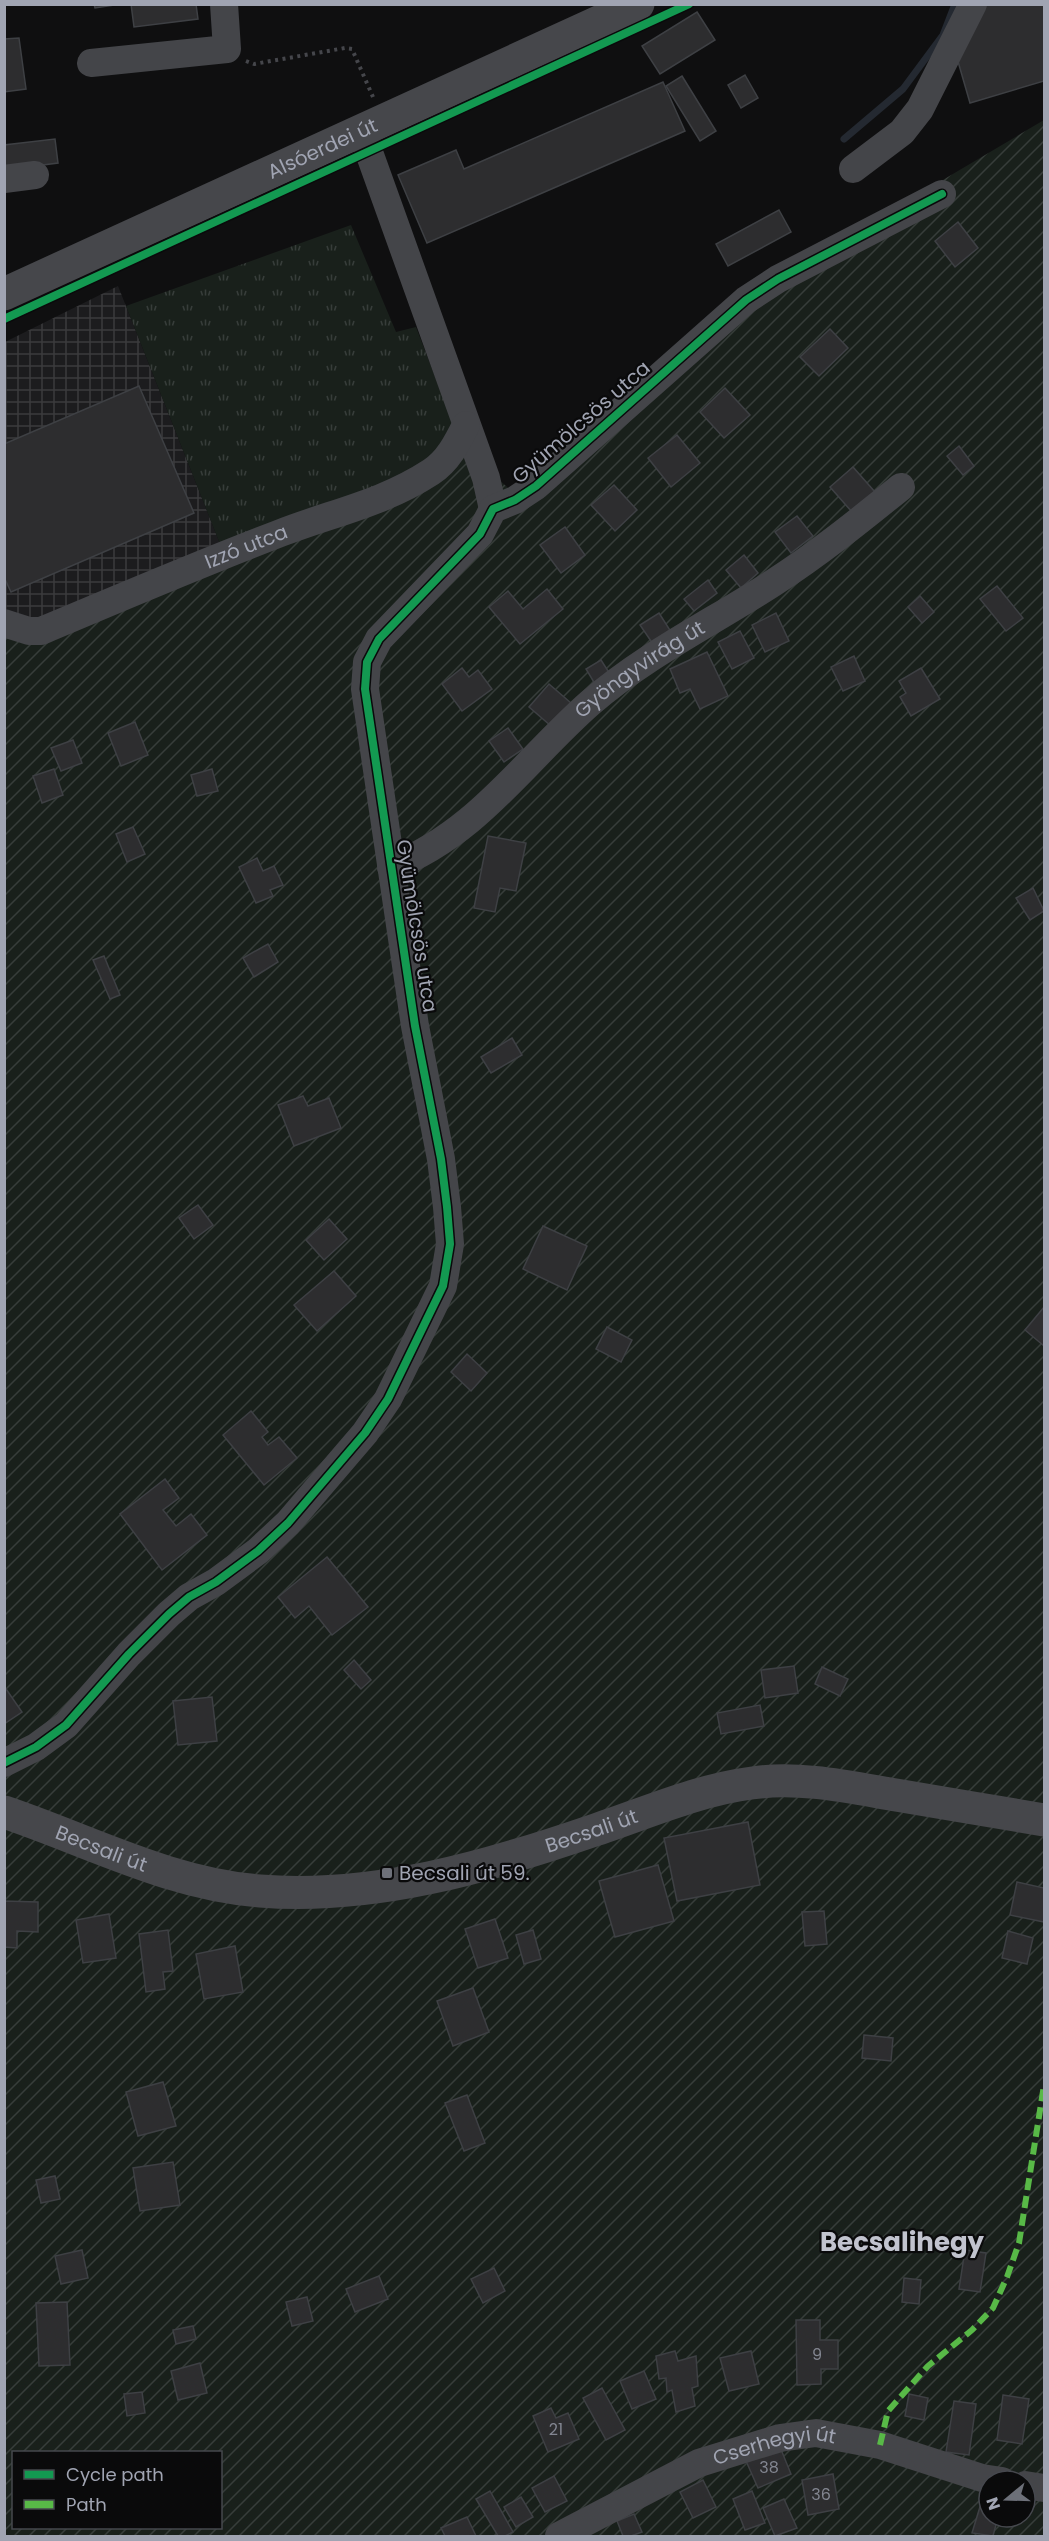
<svg xmlns="http://www.w3.org/2000/svg" width="1049" height="2541" font-family="Poppins,sans-serif">
	<style>
		.industrial { fill: url(#industrial-grid) }
		.grass { fill: url(#grass-tufts) }
		.garden { fill: url(#garden-furrows); fill-rule: evenodd }
		.lines { fill: none; stroke-linecap: round; stroke-linejoin: round }
		.stream { stroke: #242931; stroke-width: 7 }
		.building { fill: #2d2d2f; stroke: #3e4044; stroke-width: 1.5 }
		.path { stroke: #45464b; stroke-width: 4; stroke-dasharray: 3 4.5; stroke-linecap: butt }
		.minor { stroke: #444549; stroke-width: 28 }
		.major { stroke: #46474b; stroke-width: 33 }
		.quiet { stroke: #58b947; stroke-width: 6; stroke-dasharray: 12 6; stroke-linecap: butt }
		.cycleway-casing { stroke: #0a0a0b; stroke-width: 11 }
		.cycleway { stroke: #139951; stroke-width: 8 }
		.poi-dot { fill: #6d7079; stroke: #0a0a0b; stroke-width: 2 }
		.labels { text-anchor: middle; stroke-width: 4.5; stroke-linejoin: round; paint-order: stroke }
		.number-label { font-size: 16px; fill: #838691 }
		.street-label { font-size: 20px; fill: #a0a4b2; stroke: #0a0a0b }
		.poi-label { font-size: 20px; fill: #a0a4b2; stroke: #0a0a0b; text-anchor: start }
		.district-label { font-size: 26px; font-weight: bold; fill: #c1c3ce; stroke: #0a0a0b }
	</style>
	<defs>
		<pattern id="industrial-grid" width="8" height="8" patternUnits="userSpaceOnUse" patternTransform="scale(1.5)"><rect width="8" height="8" fill="#1c1c1e"/><path d="M0 4h8M4 0v8" fill="none" stroke="#3a3a3c"/></pattern>
		<pattern id="grass-tufts" width="24" height="20" patternUnits="userSpaceOnUse" patternTransform="scale(1.5)"><rect width="24" height="20" fill="#19201b"/><path d="M3 7l-1-3M5 7V3M7 7l1-3M15 17l-1-3M17 17v-4M19 17l1-3" fill="none" stroke="#373d3a"/></pattern>
		<pattern id="garden-furrows" width="10" height="10" patternUnits="userSpaceOnUse" patternTransform="scale(1.5)"><rect width="10" height="10" fill="#19201b"/><path d="M-1 1l2-2M0 10L10 0M9 11l2-2" fill="none" stroke="#373d3a"/></pattern>
	</defs>
	<rect width="100%" height="100%" fill="#0f0f10"/>
	<polygon class="industrial" points="118,286 224,554 30,624 5,616 5,342"/>
	<polygon class="grass" points="351,225 396,332 416,327 462,447 224,554 126,306"/>
	<path class="garden" d="M1044,120V2536H5L4,616L30,623L224,554L462,447L514,493L848,236ZM14,2452H220V2528H14ZM989,2481H1025V2517H989Z"/>
	<g class="lines">
		<polyline class="stream" points="844,139 903,89 943,35 955,4"/>
	</g>
	<g class="building">
		<polygon points="94,4 121,4 95,8"/>
		<polygon points="131,4 196,4 198,19 134,27"/>
		<polygon points="984,4 1044,4 1044,81 970,103 955,51"/>
		<polygon points="697,12 715,40 660,74 642,46"/>
		<polygon points="19,38 26,89 4,92 4,39"/>
		<polygon points="745,75 758,98 741,108 728,85"/>
		<polygon points="682,76 716,131 700,141 666,86"/>
		<polygon points="663,82 685,131 427,243 398,175 456,150 464,169"/>
		<polygon points="55,139 58,163 4,170 4,145"/>
		<polygon points="779,210 791,232 728,266 716,244"/>
		<polygon points="958,222 978,248 955,267 935,241"/>
		<polygon points="830,329 848,348 819,376 800,357"/>
		<polygon points="139,386 194,513 11,592 4,577 4,444"/>
		<polygon points="725,388 750,415 724,438 700,412"/>
		<polygon points="677,435 700,463 671,487 648,458"/>
		<polygon points="959,446 974,466 963,475 947,456"/>
		<polygon points="853,467 875,492 852,512 830,487"/>
		<polygon points="614,485 637,510 615,531 591,505"/>
		<polygon points="797,516 813,536 791,553 775,532"/>
		<polygon points="565,527 585,555 561,573 540,545"/>
		<polygon points="744,555 758,573 741,588 726,570"/>
		<polygon points="708,580 717,593 694,611 684,599"/>
		<polygon points="997,586 1023,618 1006,631 980,599"/>
		<polygon points="547,589 563,609 520,644 489,607 508,591 523,609"/>
		<polygon points="920,596 934,612 922,623 908,607"/>
		<polygon points="659,613 673,635 655,647 640,625"/>
		<polygon points="776,613 789,641 765,652 752,625"/>
		<polygon points="740,631 754,658 732,669 718,642"/>
		<polygon points="707,652 728,696 700,709 690,689 680,693 670,669"/>
		<polygon points="854,656 865,681 843,691 831,667"/>
		<polygon points="601,660 610,674 595,684 586,669"/>
		<polygon points="462,668 469,677 478,670 492,689 462,711 442,684"/>
		<polygon points="921,668 940,699 911,716 900,697 906,693 899,681"/>
		<polygon points="549,684 571,703 551,726 529,707"/>
		<polygon points="135,722 148,755 121,766 108,733"/>
		<polygon points="508,728 523,749 504,762 489,741"/>
		<polygon points="73,740 82,763 61,771 51,748"/>
		<polygon points="54,769 63,795 42,803 33,776"/>
		<polygon points="212,769 218,791 197,796 191,775"/>
		<polygon points="133,827 145,854 127,862 116,834"/>
		<polygon points="488,836 526,843 516,891 500,888 495,912 474,908"/>
		<polygon points="257,858 263,871 274,866 283,885 270,890 273,896 256,903 239,867"/>
		<polygon points="1033,888 1044,911 1030,920 1016,898"/>
		<polygon points="268,944 278,962 254,977 243,958"/>
		<polygon points="104,956 120,995 110,999 93,960"/>
		<polygon points="512,1038 522,1055 491,1073 481,1057"/>
		<polygon points="303,1096 308,1106 329,1098 341,1128 294,1146 278,1105"/>
		<polygon points="198,1205 213,1225 194,1239 179,1218"/>
		<polygon points="329,1219 347,1239 324,1260 306,1240"/>
		<polygon points="543,1226 587,1246 567,1290 523,1269"/>
		<polygon points="334,1271 356,1296 317,1331 294,1305"/>
		<polygon points="1044,1307 1044,1346 1025,1330"/>
		<polygon points="607,1327 632,1340 621,1362 596,1349"/>
		<polygon points="467,1354 487,1373 471,1391 451,1372"/>
		<polygon points="251,1411 268,1432 262,1437 268,1445 279,1437 297,1458 264,1485 223,1435"/>
		<polygon points="165,1479 179,1498 163,1510 176,1526 191,1514 207,1535 162,1570 120,1514"/>
		<polygon points="327,1557 368,1607 332,1635 309,1606 295,1618 278,1597"/>
		<polygon points="354,1660 371,1680 361,1689 344,1670"/>
		<polygon points="794,1666 798,1693 765,1698 761,1670"/>
		<polygon points="822,1667 848,1679 840,1696 815,1684"/>
		<polygon points="4,1686 22,1712 4,1724"/>
		<polygon points="212,1697 217,1741 178,1745 173,1701"/>
		<polygon points="760,1705 764,1726 721,1734 717,1713"/>
		<polygon points="748,1822 760,1885 677,1901 664,1838"/>
		<polygon points="658,1865 674,1921 615,1937 599,1881"/>
		<polygon points="1017,1882 1044,1888 1044,1922 1010,1915"/>
		<polygon points="4,1901 38,1902 38,1932 17,1931 17,1948 4,1947"/>
		<polygon points="824,1911 827,1944 805,1946 802,1912"/>
		<polygon points="109,1914 116,1958 83,1963 76,1920"/>
		<polygon points="495,1919 508,1958 478,1968 465,1929"/>
		<polygon points="168,1930 173,1971 163,1972 165,1989 146,1992 139,1934"/>
		<polygon points="533,1930 541,1959 524,1964 516,1935"/>
		<polygon points="1008,1931 1033,1938 1027,1964 1002,1958"/>
		<polygon points="235,1946 243,1992 204,1999 196,1954"/>
		<polygon points="473,1988 489,2032 453,2046 437,2001"/>
		<polygon points="864,2035 893,2038 891,2061 862,2058"/>
		<polygon points="163,2082 176,2126 138,2136 126,2092"/>
		<polygon points="467,2095 485,2143 464,2151 445,2103"/>
		<polygon points="173,2162 180,2205 140,2211 133,2168"/>
		<polygon points="55,2176 60,2199 41,2203 36,2180"/>
		<polygon points="82,2250 88,2278 61,2284 55,2256"/>
		<polygon points="965,2250 986,2253 980,2292 959,2289"/>
		<polygon points="494,2268 505,2291 483,2303 471,2279"/>
		<polygon points="379,2276 388,2299 355,2312 346,2289"/>
		<polygon points="904,2278 921,2280 919,2304 902,2302"/>
		<polygon points="307,2297 313,2321 292,2326 286,2302"/>
		<polygon points="67,2302 70,2365 39,2366 36,2303"/>
		<polygon points="796,2320 820,2320 820,2340 838,2340 838,2369 821,2369 821,2384 797,2385"/>
		<polygon points="193,2326 196,2339 176,2344 173,2330"/>
		<polygon points="675,2351 678,2361 696,2356 698,2386 692,2388 695,2406 676,2412 672,2390 667,2392 666,2378 659,2379 656,2356"/>
		<polygon points="751,2351 759,2384 729,2391 720,2358"/>
		<polygon points="200,2363 207,2393 178,2400 171,2371"/>
		<polygon points="644,2371 656,2399 632,2409 620,2381"/>
		<polygon points="602,2388 625,2430 606,2440 583,2398"/>
		<polygon points="142,2392 145,2413 127,2416 124,2394"/>
		<polygon points="909,2394 928,2398 924,2420 905,2416"/>
		<polygon points="1003,2395 1029,2399 1022,2444 997,2440"/>
		<polygon points="954,2401 976,2404 969,2455 946,2452"/>
		<polygon points="551,2408 556,2418 568,2413 579,2439 548,2452 533,2416"/>
		<polygon points="780,2447 791,2474 758,2488 746,2461"/>
		<polygon points="833,2474 839,2509 808,2515 802,2480"/>
		<polygon points="554,2476 567,2501 545,2512 532,2488"/>
		<polygon points="703,2480 716,2507 693,2518 680,2492"/>
		<polygon points="490,2491 513,2532 505,2536 498,2536 476,2499"/>
		<polygon points="752,2491 765,2523 745,2530 733,2499"/>
		<polygon points="521,2497 533,2517 516,2527 504,2507"/>
		<polygon points="983,2497 989,2499 989,2517 998,2517 993,2536 972,2533"/>
		<polygon points="784,2499 797,2528 775,2536 763,2508"/>
		<polygon points="634,2514 642,2532 631,2536 623,2536 617,2521"/>
		<polygon points="467,2517 476,2536 445,2536 441,2528"/>
	</g>
	<g class="lines">
		<polyline class="path" points="246,61 254,64 345,48 352,49 373,97"/>
		<g class="minor">
			<polyline points="91,63 227,49 224,4"/>
			<polyline points="361,130 486,478 493,509"/>
			<polyline points="853,169 902,132 920,109 973,4"/>
			<polyline points="4,179 35,175"/>
			<path id="s1" d="M4,623L29,631H41C120,598 199,564 278,534C331,513 382,504 431,472C448,461 457,443 466,425"/>
			<path id="s2" d="M391,867C477,834 524,761 590,703C645,655 713,622 773,583C818,554 859,521 901,487"/>
			<polyline points="4,1763 36,1747 66,1725 129,1654 169,1614 189,1597 216,1582 258,1551 288,1523 365,1433 388,1399 443,1286 450,1244 447,1207 441,1159 415,1026 365,689 367,662 379,639 480,534 493,509 515,500 536,486 746,300 778,279 942,194"/>
			<polyline points="1025,2485 1044,2488"/>
			<path id="s3" d="M559,2536L699,2463L780,2438L816,2433L880,2445L982,2478L1002,2481"/>
		</g>
		<g class="major">
			<path id="s4" d="M4,294L638,4"/>
			<path id="s5" d="M4,1812C90,1841 169,1884 260,1891C373,1900 487,1867 592,1831C644,1814 697,1790 752,1783C799,1776 849,1787 896,1795C945,1803 995,1812 1044,1820"/>
		</g>
		<polyline class="quiet" points="880,2445 888,2411 928,2366 972,2330 993,2308 1007,2277 1019,2243 1044,2085"/>
		<defs>
			<g id="cycleway">
				<polyline points="4,319 689,4"/>
				<polyline points="4,1763 36,1747 66,1725 129,1654 169,1614 189,1597 216,1582 258,1551 288,1523 365,1433 388,1399 443,1286 450,1244 447,1207 441,1159 415,1026 365,689 367,662 379,639 480,534 493,509 515,500 536,486 746,300 778,279 942,194"/>
			</g>
		</defs>
		<use href="#cycleway" class="cycleway-casing"/>
		<use href="#cycleway" class="cycleway"/>
	</g>
	<rect class="poi-dot" x="381" y="1867" width="12" height="12" rx="3"/>
	<g class="labels">
		<g class="number-label">
			<text x="817" y="2360">9</text>
			<text x="556" y="2435">21</text>
			<text x="769" y="2473">38</text>
			<text x="821" y="2500">36</text>
		</g>
		<g class="street-label">
			<text dy="7" stroke="none"><textPath href="#s4" startOffset="350">Alsóerdei út</textPath></text>
			<text transform="translate(581 422) rotate(-41)" y="7">Gyümölcsös utca</text>
			<text dy="7" stroke="none"><textPath href="#s1" startOffset="260">Izzó utca</textPath></text>
			<text dy="7" stroke="none"><textPath href="#s2" startOffset="320">Gyöngyvirág út</textPath></text>
			<text transform="translate(417 926) rotate(81)" y="7">Gyümölcsös utca</text>
			<text dy="7" stroke="none"><textPath href="#s5" startOffset="608">Becsali út</textPath></text>
			<text dy="7" stroke="none"><textPath href="#s5" startOffset="104">Becsali út</textPath></text>
			<text dy="7" stroke="none"><textPath href="#s3" startOffset="236">Cserhegyi út</textPath></text>
		</g>
		<g class="poi-label">
			<text x="399" y="1880">Becsali út 59.</text>
		</g>
		<g class="district-label">
			<text x="902" y="2251">Becsalihegy</text>
		</g>
	</g>
	<rect width="1049" height="2541" fill="none" stroke="#a0a4b2" stroke-width="12"/>
	<rect x="12" y="2451" width="210" height="78" fill="#0a0a0b" stroke="#46484e" stroke-width="1.5"/>
	<rect x="24" y="2470" width="30" height="9" fill="#139951" stroke="#46484e" stroke-width="1.5"/>
	<text x="66" y="2481" font-size="18" fill="#a0a4b2">Cycle path</text>
	<rect x="24" y="2500" width="30" height="9" fill="#58b947" stroke="#46484e" stroke-width="1.5"/>
	<text x="66" y="2511" font-size="18" fill="#a0a4b2">Path</text>
	<g transform="translate(1007 2499) rotate(251)"><circle r="28" fill="#0a0a0b" stroke="#46484e" stroke-width="1.5"/>
	<path d="M0-4.5L10 22L0 15L-10 22Z" fill="#6d7079"/>
	<text y="-9" font-size="16" font-weight="bold" text-anchor="middle" fill="#a0a4b2">N</text>
	</g>
</svg>
